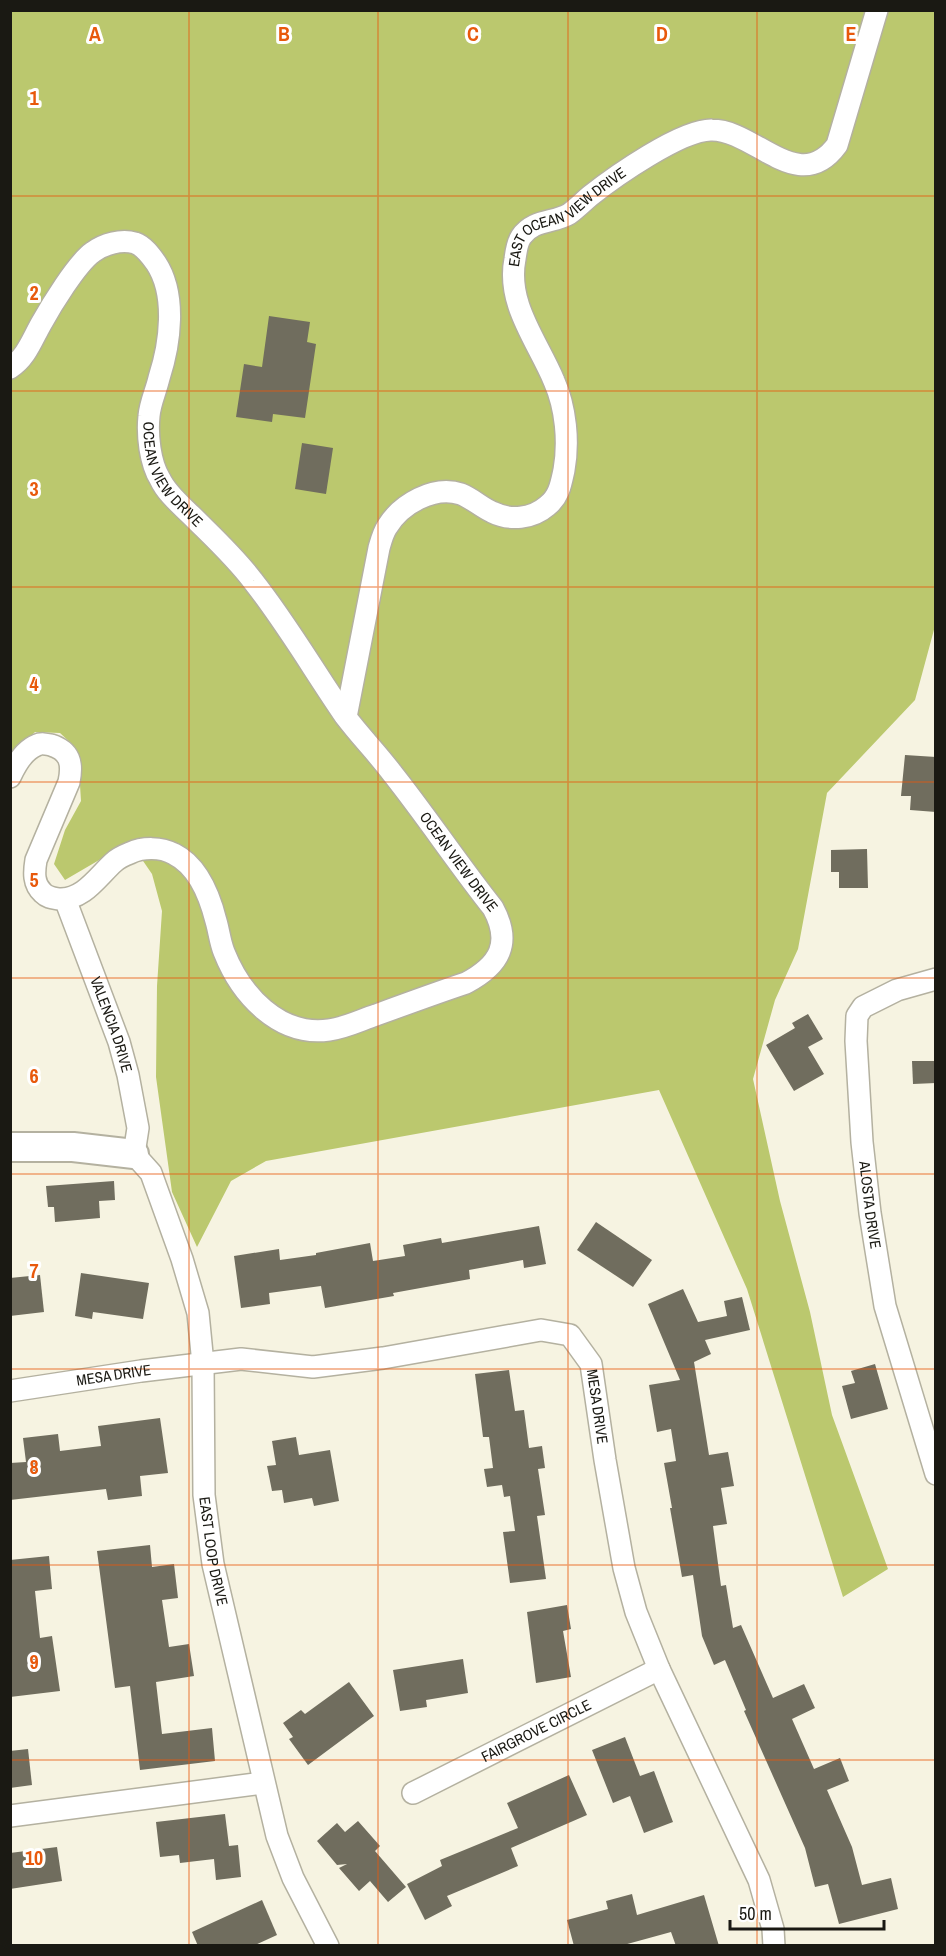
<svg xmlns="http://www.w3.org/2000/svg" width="946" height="1956" font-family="'Archivo Narrow',sans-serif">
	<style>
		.green { fill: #bbc86e }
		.building { fill: #706d5e }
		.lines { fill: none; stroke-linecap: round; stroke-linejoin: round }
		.street-casing { stroke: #b4b1a0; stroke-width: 24 }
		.secondary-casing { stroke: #b4b1a0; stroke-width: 32 }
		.street { stroke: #fff; stroke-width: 21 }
		.secondary { stroke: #fff; stroke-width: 28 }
		.grid { fill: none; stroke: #e8590c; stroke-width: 1.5; stroke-opacity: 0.55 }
		.labels { text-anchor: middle; stroke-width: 6; stroke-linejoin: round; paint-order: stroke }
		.street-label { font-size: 15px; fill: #1a1913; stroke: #fff }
		.grid-label { font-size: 20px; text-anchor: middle; font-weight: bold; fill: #e8590c; stroke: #fff; stroke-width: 6; stroke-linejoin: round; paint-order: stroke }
	</style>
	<rect width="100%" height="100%" fill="#f6f3e1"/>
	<polygon class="green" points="11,11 935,11 935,626 915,700 827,793 798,949 775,1000 753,1079 780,1201 810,1312 832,1415 888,1569 843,1597 747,1289 659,1090 266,1161 231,1181 197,1247 172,1192 156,1077 157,986 162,911 152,874 130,842 65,880 54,864 65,830 81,801 79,769 74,746 60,733 35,732 11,756"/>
	<g class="building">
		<polygon points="269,316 310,322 307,342 316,344 305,418 273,414 272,422 236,417 244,364 262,367"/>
		<polygon points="302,443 333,448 326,494 295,489"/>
		<polygon points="905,755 936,757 936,812 910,810 911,796 901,796"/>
		<polygon points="867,849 868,888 839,888 839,872 831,872 831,850"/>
		<polygon points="808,1014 823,1039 808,1047 824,1074 794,1091 766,1045 795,1028 792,1023"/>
		<polygon points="912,1061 936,1061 936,1083 913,1084"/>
		<polygon points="114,1181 115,1200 99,1201 100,1218 55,1222 54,1207 48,1207 46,1186"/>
		<polygon points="596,1222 652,1260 633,1287 577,1250"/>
		<polygon points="539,1226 546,1264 524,1268 523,1260 469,1270 470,1279 393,1293 394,1296 325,1308 321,1286 269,1293 270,1304 241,1308 234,1256 279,1249 280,1260 316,1255 316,1253 370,1243 373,1261 405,1256 403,1245 441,1238 442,1243"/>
		<polygon points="81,1273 149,1283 143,1319 93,1312 92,1319 75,1316"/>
		<polygon points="40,1275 44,1312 10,1316 10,1278"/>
		<polygon points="683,1289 698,1322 727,1316 724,1301 742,1297 750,1330 705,1340 711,1354 694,1362 709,1455 728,1452 734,1486 721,1488 727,1524 713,1526 721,1586 726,1585 733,1628 741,1625 773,1698 804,1684 815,1708 792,1719 814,1769 840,1758 849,1781 827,1790 852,1847 862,1885 891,1878 898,1909 839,1924 828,1884 815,1887 805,1848 744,1711 746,1710 725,1660 714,1665 702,1636 693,1575 682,1577 670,1508 672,1508 664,1463 676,1461 671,1429 657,1432 649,1385 680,1380 648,1304"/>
		<polygon points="875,1364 888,1409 851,1419 842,1386 855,1383 851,1371"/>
		<polygon points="509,1370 515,1411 524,1410 529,1448 542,1446 545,1468 538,1469 545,1515 537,1516 546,1579 510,1583 503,1532 515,1531 510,1496 504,1497 502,1485 487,1487 484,1469 493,1468 489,1437 483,1437 475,1374"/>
		<polygon points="160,1418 168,1473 140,1476 142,1496 108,1500 106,1489 10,1500 10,1463 26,1462 23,1438 58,1434 60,1451 101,1446 98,1426"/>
		<polygon points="296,1437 299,1455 330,1450 339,1501 314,1506 312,1498 284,1503 282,1490 272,1491 267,1466 276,1465 272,1441"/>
		<polygon points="150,1545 152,1567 174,1564 178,1598 162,1600 169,1647 189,1644 194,1676 156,1682 162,1734 212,1728 215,1761 140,1770 130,1686 115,1688 97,1551"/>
		<polygon points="49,1556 52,1589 35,1591 40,1638 52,1636 60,1691 10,1697 10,1560"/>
		<polygon points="567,1605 571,1629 563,1631 571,1677 536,1683 527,1612"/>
		<polygon points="463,1659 468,1693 426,1700 427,1707 400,1711 393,1670"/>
		<polygon points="349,1682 374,1716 308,1765 289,1739 293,1737 283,1723 301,1710 305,1714"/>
		<polygon points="625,1737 640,1776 654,1771 673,1822 644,1833 630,1796 613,1803 592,1750"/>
		<polygon points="28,1749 32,1785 10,1788 10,1751"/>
		<polygon points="569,1775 587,1815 511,1848 518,1866 447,1896 452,1906 425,1920 407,1884 442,1866 440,1860 518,1828 507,1803"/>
		<polygon points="225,1814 229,1846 238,1845 241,1877 216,1880 214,1859 180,1863 179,1855 160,1857 156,1822"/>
		<polygon points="358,1821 380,1846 375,1851 406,1887 388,1902 370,1881 359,1891 339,1868 347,1864 337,1865 317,1841 337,1823 345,1832"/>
		<polygon points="57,1847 62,1881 10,1889 10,1853"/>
		<polygon points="632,1894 637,1915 704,1895 719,1946 676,1946 671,1932 620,1946 574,1946 567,1920 608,1909 606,1901"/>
		<polygon points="262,1900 277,1935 253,1946 198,1946 192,1932"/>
	</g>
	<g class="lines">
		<defs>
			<g id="street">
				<path id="s1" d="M10,368C26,358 32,340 41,324C51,306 77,263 93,252C104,244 121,239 135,243C144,246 151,256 156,263C177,295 170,344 159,378C156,391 150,403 149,416C147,435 150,463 160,479C167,494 181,505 192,516C213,537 235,557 253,581C287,624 314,671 345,716C360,736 377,753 392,773C427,817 458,864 493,908C512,943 500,965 466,983C436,993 406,1004 376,1015C361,1020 345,1028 329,1030C279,1037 241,995 224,952C220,942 219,931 216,921C210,897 198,866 174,854C161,847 143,847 130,853C125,855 118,858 114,862C98,876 84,900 59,899C53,898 48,898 43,893C33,884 34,872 36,860L69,782C73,763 70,751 51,745C46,744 41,743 37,745C24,750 15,766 10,777"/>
				<path id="s2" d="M346,717L379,548C381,541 383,533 387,527C401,504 434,485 461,494C473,499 481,507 492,512C510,521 532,519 547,506C559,497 561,484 564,470C569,442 566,408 554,381C538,342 506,304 515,259C516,252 517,243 521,237C533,219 554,223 569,214C576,209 583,202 590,196C614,177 682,129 712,130C755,130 799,197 837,145L877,10"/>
				<path id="s3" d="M65,899L119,1042L128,1075L138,1128L134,1154L151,1173L182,1259L198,1313L203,1364L204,1495L213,1564L277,1836L293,1878L328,1946"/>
				<path id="s4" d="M936,979L897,990L863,1007L857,1016L856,1041L862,1142L870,1213L885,1306L936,1474"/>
				<path id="s5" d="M10,1391L141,1371L241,1359L313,1367L383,1358L541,1330L570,1335L591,1364L605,1460L624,1568L636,1612L659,1669L759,1880L773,1929L774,1946"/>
				<path id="s6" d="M413,1793L659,1669"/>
				<polyline points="10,1816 263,1783"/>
			</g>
			<polyline id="secondary" points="10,1147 73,1147 134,1154"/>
		</defs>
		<use href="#street" class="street-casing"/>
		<use href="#secondary" class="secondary-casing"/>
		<use href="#street" class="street"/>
		<use href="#secondary" class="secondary"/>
	</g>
	<path class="grid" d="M189,10V1946M378,10V1946M568,10V1946M757,10V1946M10,196H936M10,391H936M10,587H936M10,782H936M10,978H936M10,1174H936M10,1369H936M10,1565H936M10,1760H936"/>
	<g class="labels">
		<g class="street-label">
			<text dy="5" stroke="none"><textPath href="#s2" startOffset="708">EAST OCEAN VIEW DRIVE</textPath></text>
			<text dy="5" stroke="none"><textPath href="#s1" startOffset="441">OCEAN VIEW DRIVE</textPath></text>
			<text dy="5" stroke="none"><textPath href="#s1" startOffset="927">OCEAN VIEW DRIVE</textPath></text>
			<text dy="5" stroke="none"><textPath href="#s3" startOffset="134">VALENCIA DRIVE</textPath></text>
			<text dy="5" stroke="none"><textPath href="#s4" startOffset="279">ALOSTA DRIVE</textPath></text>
			<text dy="5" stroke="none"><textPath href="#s5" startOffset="105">MESA DRIVE</textPath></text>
			<text dy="5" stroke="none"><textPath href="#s5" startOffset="645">MESA DRIVE</textPath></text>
			<text dy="5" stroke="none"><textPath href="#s3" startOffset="680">EAST LOOP DRIVE</textPath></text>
			<text dy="5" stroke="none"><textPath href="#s6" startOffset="138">FAIRGROVE CIRCLE</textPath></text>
		</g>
	</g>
	<g class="grid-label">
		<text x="95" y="41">A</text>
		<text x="284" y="41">B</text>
		<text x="473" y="41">C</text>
		<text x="662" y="41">D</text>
		<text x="851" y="41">E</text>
		<text x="34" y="105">1</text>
		<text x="34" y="300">2</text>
		<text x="34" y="496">3</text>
		<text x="34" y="691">4</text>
		<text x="34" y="887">5</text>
		<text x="34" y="1083">6</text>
		<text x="34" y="1278">7</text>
		<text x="34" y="1474">8</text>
		<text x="34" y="1669">9</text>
		<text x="34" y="1865">10</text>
	</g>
	<rect width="946" height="1956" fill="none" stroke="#1a1913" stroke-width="24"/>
	<path d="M730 1920v9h154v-9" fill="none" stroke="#1a1913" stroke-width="3"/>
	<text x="739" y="1920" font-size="18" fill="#1a1913" stroke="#ffffff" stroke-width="4.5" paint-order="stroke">50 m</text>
</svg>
